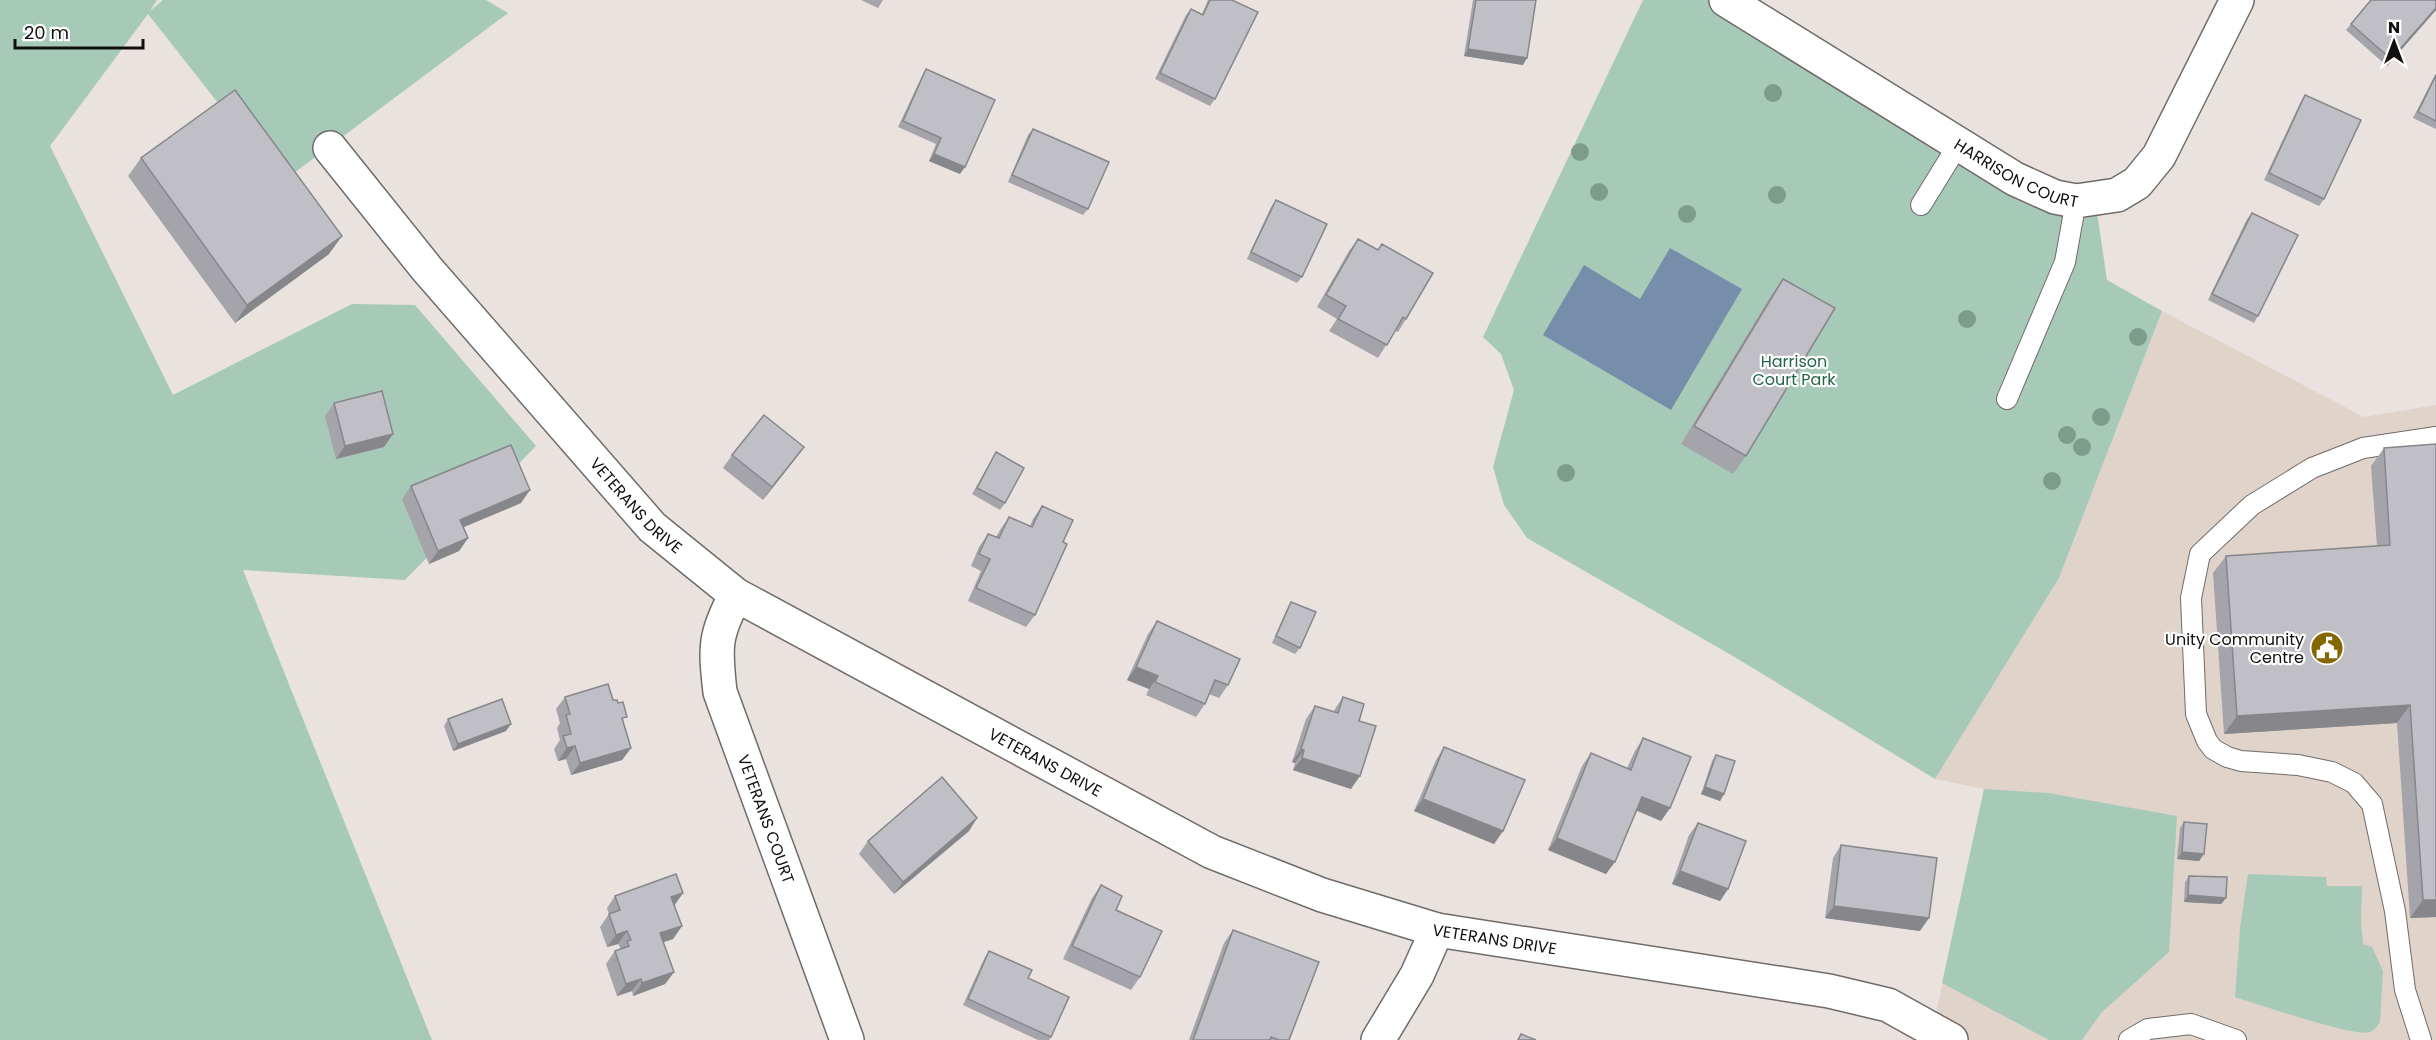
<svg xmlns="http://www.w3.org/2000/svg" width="2436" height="1040" font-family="Poppins,sans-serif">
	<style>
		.built { fill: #e0d3ca }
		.green { fill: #a7c9b8 }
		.water { fill: #778eaa }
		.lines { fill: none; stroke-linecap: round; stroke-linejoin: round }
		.service-casing { stroke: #716b68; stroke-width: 22 }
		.minor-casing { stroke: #716b68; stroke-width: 36 }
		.service { stroke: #fff; stroke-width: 20 }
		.minor { stroke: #fff; stroke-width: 33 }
		.tree { fill: #7d9d8c }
		.wall { fill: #a5a4aa }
		.shaded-wall { fill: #86868b }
		.building { fill: #c0bfc6; stroke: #86868b; stroke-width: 1.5 }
		.labels { text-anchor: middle; stroke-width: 4.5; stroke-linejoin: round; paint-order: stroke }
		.street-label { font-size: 16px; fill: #12100e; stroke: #fff }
		.park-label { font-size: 16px; fill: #246449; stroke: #fff }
		.poi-label { font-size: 16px; fill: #12100e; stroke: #fff; text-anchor: end }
	</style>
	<rect width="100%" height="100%" fill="#e9e2de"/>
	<polygon class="built" points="2162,311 2364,417 2436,405 2436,1040 1951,1040 1933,1028 1984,789 1935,779 2059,578"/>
	<g class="green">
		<polygon points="0,0 157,0 150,11 163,0 486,0 508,13 278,185 222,108 148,14 50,146 173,395 352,304 415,305 536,446 405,580 243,570 432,1040 0,1040"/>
		<polygon points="1643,0 1726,0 1958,145 2095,199 2107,280 2162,311 2059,578 1935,779 1733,656 1527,538 1504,505 1493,467 1514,390 1501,354 1483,337"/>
		<polygon points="1984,789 2048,793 2177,816 2169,952 2101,1013 2082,1040 2049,1040 1942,983"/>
		<path d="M2248,874L2326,877L2327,886H2362L2361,922L2363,944L2372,947L2383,971L2380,1022C2378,1025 2374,1031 2370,1032C2357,1038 2254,1003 2235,997L2240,928Z"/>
	</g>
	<polygon class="water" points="1670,248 1742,289 1671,410 1543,335 1584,265 1640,299"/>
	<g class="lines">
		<defs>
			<g id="service">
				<polyline points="1921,205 1958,145"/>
				<polyline points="2007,399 2065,262 2076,201"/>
				<polyline points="2129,1040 2148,1029 2191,1024 2236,1040"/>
				<polyline points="2421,1040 2405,990 2395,911 2372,804 2354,783 2332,772 2298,765 2241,761 2227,757 2213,749 2207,741 2196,714 2191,598 2200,554 2252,505 2312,468 2363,448 2436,437"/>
			</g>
			<g id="minor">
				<path id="s1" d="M1726,0L2015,179L2055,197L2076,201L2117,195L2137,183L2159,156L2237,0"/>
				<path id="s2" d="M330,148L427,269L652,527L736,595L1212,852L1322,895L1437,930L1829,991L1888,1005L1951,1040"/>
				<path id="s3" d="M736,595C714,635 715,648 720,692L847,1040"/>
				<polyline points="1378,1040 1417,975 1437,930"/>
			</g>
		</defs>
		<use href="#service" class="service-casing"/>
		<use href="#minor" class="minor-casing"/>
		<use href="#service" class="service"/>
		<use href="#minor" class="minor"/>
	</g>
	<g class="tree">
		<circle cx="1773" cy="93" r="9"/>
		<circle cx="1580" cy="152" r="9"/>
		<circle cx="1599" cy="192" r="9"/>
		<circle cx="1777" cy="195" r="9"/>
		<circle cx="1687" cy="214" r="9"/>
		<circle cx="1967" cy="319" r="9"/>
		<circle cx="2138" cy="337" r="9"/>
		<circle cx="2101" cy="417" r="9"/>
		<circle cx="2067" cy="435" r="9"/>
		<circle cx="2082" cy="447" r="9"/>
		<circle cx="1566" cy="473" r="9"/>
		<circle cx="2052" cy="481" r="9"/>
	</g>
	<g class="wall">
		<polygon points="861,0 883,0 878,8"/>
		<polygon points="1208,0 1232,0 1215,99 1210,106 1155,79 1186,15 1191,9 1202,14"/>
		<polygon points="1473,0 1536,0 1523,65 1464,56"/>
		<polygon points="2436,0 2436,10 2387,66 2346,30 2351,24"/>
		<polygon points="926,69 960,174 929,161 936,144 898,127 922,76"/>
		<polygon points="2436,73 2436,129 2413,118"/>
		<polygon points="2305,95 2324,199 2319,206 2264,180 2301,101"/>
		<polygon points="1033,129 1088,209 1083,215 1008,182 1028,135"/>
		<polygon points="141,158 329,254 235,323 128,176"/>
		<polygon points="1276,200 1302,277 1297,283 1247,259 1271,207"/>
		<polygon points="2252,213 2258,316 2254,323 2208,300 2247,219"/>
		<polygon points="1358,239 1406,319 1398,332 1395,331 1378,358 1329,331 1337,319 1317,307 1349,251"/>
		<polygon points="1783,279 1746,456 1733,474 1681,444 1770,297"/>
		<polygon points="334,403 384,447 336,459 325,416"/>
		<polygon points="2436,444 2436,917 2410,918 2397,723 2224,734 2213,573 2226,556 2377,546 2371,466 2384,448"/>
		<polygon points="996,452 1005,503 1000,510 972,494"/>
		<polygon points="732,455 795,459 763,500 723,468"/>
		<polygon points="411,486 521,503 464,527 468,538 459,551 429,564 402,499"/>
		<polygon points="1042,506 1063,542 1035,615 1026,627 968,601 981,571 971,566 979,547 988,534 996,537 1000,530 1009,517 1030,526 1033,519"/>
		<polygon points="1291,602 1300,648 1295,654 1272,643 1287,609"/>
		<polygon points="1157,621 1228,685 1219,698 1209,694 1205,704 1196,717 1146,695 1149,689 1127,680 1148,634"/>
		<polygon points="565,697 613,700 618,703 631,748 622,760 571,775 566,759 558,761 554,749 560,740 557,728 560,723 556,709"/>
		<polygon points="1343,697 1359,721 1351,789 1293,770 1295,763 1292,762 1306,719 1315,706 1333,712"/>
		<polygon points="448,719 506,731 453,751 444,726"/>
		<polygon points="1643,738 1670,808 1661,821 1637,811 1606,874 1548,850 1582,766 1591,753 1627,768 1635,751"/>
		<polygon points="1444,747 1503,831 1494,844 1414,811 1436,760"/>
		<polygon points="1716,755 1724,794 1720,801 1701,794 1712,761"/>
		<polygon points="977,818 969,831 894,894 859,854 868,841"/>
		<polygon points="2184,822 2204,854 2199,861 2177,859 2180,828"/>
		<polygon points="1698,823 1728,889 1720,901 1672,884 1689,835"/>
		<polygon points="1841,845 1920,931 1825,918 1833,858"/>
		<polygon points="2189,876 2226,898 2221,904 2184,902 2185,882"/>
		<polygon points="1101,885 1116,910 1140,977 1131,990 1063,959 1092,898"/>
		<polygon points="683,893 674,905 682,926 673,939 663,942 674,972 665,984 633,996 632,991 617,996 606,964 615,951 621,949 618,944 607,947 600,927 609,914 607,908 615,896"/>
		<polygon points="1233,930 1289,1040 1189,1040 1224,943"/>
		<polygon points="989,951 1028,978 1051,1037 1049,1040 1038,1040 963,1005 985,957"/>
	</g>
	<g class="shaded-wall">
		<polygon points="2436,8 2436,10 2387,66 2391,59"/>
		<polygon points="1468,49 1527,58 1523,65 1464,56"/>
		<polygon points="934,154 965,167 960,174 929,161"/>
		<polygon points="342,236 329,254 235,323 247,305"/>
		<polygon points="393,434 384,447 336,459 345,446"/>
		<polygon points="804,447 795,459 763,500 772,487"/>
		<polygon points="530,490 521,503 452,532 460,520"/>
		<polygon points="468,538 459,551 429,564 438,551"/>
		<polygon points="1136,667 1158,676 1149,689 1127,680"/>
		<polygon points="2410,705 2397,723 2224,734 2237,716"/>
		<polygon points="511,724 506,731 453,751 458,744"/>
		<polygon points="575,746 566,759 558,761 567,748"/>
		<polygon points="631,748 622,760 571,775 580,763"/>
		<polygon points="1301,749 1304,750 1295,763 1292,762"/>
		<polygon points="1302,758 1360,776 1351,789 1293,770"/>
		<polygon points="1705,787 1724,794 1720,801 1701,794"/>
		<polygon points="1642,797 1670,808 1661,821 1634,809"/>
		<polygon points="1423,799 1503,831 1494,844 1414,811"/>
		<polygon points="977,818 969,831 894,894 903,882"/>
		<polygon points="1557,838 1615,862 1606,874 1548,850"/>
		<polygon points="2182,852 2204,854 2199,861 2177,859"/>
		<polygon points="1680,871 1728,889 1720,901 1672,884"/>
		<polygon points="683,893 674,906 671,897"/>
		<polygon points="2188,895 2226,898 2221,904 2184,902"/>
		<polygon points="2423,900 2436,900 2436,917 2410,918"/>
		<polygon points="1834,906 1929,918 1920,931 1825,918"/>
		<polygon points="682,926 673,939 652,946 660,933"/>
		<polygon points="627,931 618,944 607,947 616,935"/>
		<polygon points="674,972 665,984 633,996 642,983"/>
		<polygon points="641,979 632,991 617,996 626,984"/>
	</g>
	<g class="building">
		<polygon points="1210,0 1232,0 1258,12 1215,99 1160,73 1191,9 1203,15"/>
		<polygon points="1476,0 1536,0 1527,58 1468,49"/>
		<polygon points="2371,0 2436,0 2436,8 2391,59 2351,24"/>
		<polygon points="926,69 995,100 965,167 934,154 941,138 903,121"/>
		<polygon points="2436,75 2436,121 2418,112"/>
		<polygon points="235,90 342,236 247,305 141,158"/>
		<polygon points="2305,95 2361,120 2324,199 2269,173"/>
		<polygon points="1033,129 1109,162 1088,209 1012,175"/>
		<polygon points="1276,200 1327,224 1302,277 1251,252"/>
		<polygon points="2252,213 2298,235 2258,316 2212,294"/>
		<polygon points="1358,239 1378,250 1382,244 1433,273 1406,319 1403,317 1387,345 1338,319 1346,306 1326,295"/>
		<polygon points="1783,279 1835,308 1746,456 1694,426"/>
		<polygon points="382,391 393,434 345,446 334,403"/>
		<polygon points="764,415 804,447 772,487 732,455"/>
		<polygon points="2436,444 2436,900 2423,900 2410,705 2237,716 2226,556 2390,545 2384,448"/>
		<polygon points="511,445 530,490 460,520 468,538 438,551 411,486"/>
		<polygon points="996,452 1024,468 1005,503 977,488"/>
		<polygon points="1042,506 1073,520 1063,542 1067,544 1035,615 976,588 990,559 979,554 988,534 999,538 1009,517 1032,527"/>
		<polygon points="1291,602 1316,612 1300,648 1276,636"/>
		<polygon points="1157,621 1240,659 1228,685 1215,680 1205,704 1155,682 1158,676 1136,667"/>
		<polygon points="608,684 613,700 617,700 618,703 623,702 627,717 622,718 631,748 580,763 575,746 567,748 563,736 571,734 566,715 570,714 565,697"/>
		<polygon points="1343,697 1364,704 1359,721 1376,726 1360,776 1302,758 1304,750 1301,749 1315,706 1338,713"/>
		<polygon points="502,699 511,724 458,744 448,719"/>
		<polygon points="1643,738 1691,757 1670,808 1642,797 1615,862 1557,838 1591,753 1631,770"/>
		<polygon points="1444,747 1525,780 1503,831 1423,799"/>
		<polygon points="1716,755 1735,761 1724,794 1705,787"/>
		<polygon points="942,777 977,818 903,882 868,841"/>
		<polygon points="2184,822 2207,824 2204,854 2182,852"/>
		<polygon points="1698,823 1746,841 1728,889 1680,871"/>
		<polygon points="1841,845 1937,858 1929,918 1834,906"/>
		<polygon points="676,874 683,893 671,897 682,926 660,933 674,972 642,983 641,979 626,984 615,951 629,946 627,941 631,940 627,931 616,935 609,914 620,910 615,896"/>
		<polygon points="2189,876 2227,877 2226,898 2188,895"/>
		<polygon points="1101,885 1122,896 1116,910 1162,931 1140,977 1072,946"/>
		<polygon points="1233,930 1319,962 1289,1040 1279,1040 1271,1037 1270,1040 1193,1040"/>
		<polygon points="989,951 1032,970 1028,978 1069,997 1051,1037 968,999"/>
		<polygon points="1521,1034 1536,1040 1518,1040"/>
	</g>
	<defs>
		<symbol id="civic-disc" viewBox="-11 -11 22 22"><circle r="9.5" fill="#846700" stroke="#fff"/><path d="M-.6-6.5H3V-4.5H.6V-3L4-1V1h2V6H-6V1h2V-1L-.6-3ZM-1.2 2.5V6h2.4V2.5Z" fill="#fff"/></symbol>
	</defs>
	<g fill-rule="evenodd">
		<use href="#civic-disc" x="2308" y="629" width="38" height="38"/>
	</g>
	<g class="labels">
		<g class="street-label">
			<text dy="6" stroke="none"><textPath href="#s1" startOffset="339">HARRISON COURT</textPath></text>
			<text dy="6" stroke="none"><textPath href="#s2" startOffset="471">VETERANS DRIVE</textPath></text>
			<text dy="6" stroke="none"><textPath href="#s2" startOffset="957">VETERANS DRIVE</textPath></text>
			<text dy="6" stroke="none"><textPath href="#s3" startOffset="236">VETERANS COURT</textPath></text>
			<text dy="6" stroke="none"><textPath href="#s2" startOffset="1443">VETERANS DRIVE</textPath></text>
		</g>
		<g class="park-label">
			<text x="1794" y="367">Harrison<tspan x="1794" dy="18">Court Park</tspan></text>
		</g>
		<g class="poi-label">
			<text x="2304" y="645">Unity Community<tspan x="2304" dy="18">Centre</tspan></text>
		</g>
	</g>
	<g transform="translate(2394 42)" stroke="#ffffff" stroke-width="4.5" paint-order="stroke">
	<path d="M0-4.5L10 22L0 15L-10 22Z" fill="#12100e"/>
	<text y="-9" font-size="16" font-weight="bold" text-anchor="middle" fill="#12100e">N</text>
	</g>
	<path d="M15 39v9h128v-9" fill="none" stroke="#12100e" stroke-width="3"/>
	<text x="24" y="39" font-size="18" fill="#12100e" stroke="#ffffff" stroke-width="4.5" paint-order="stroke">20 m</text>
</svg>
